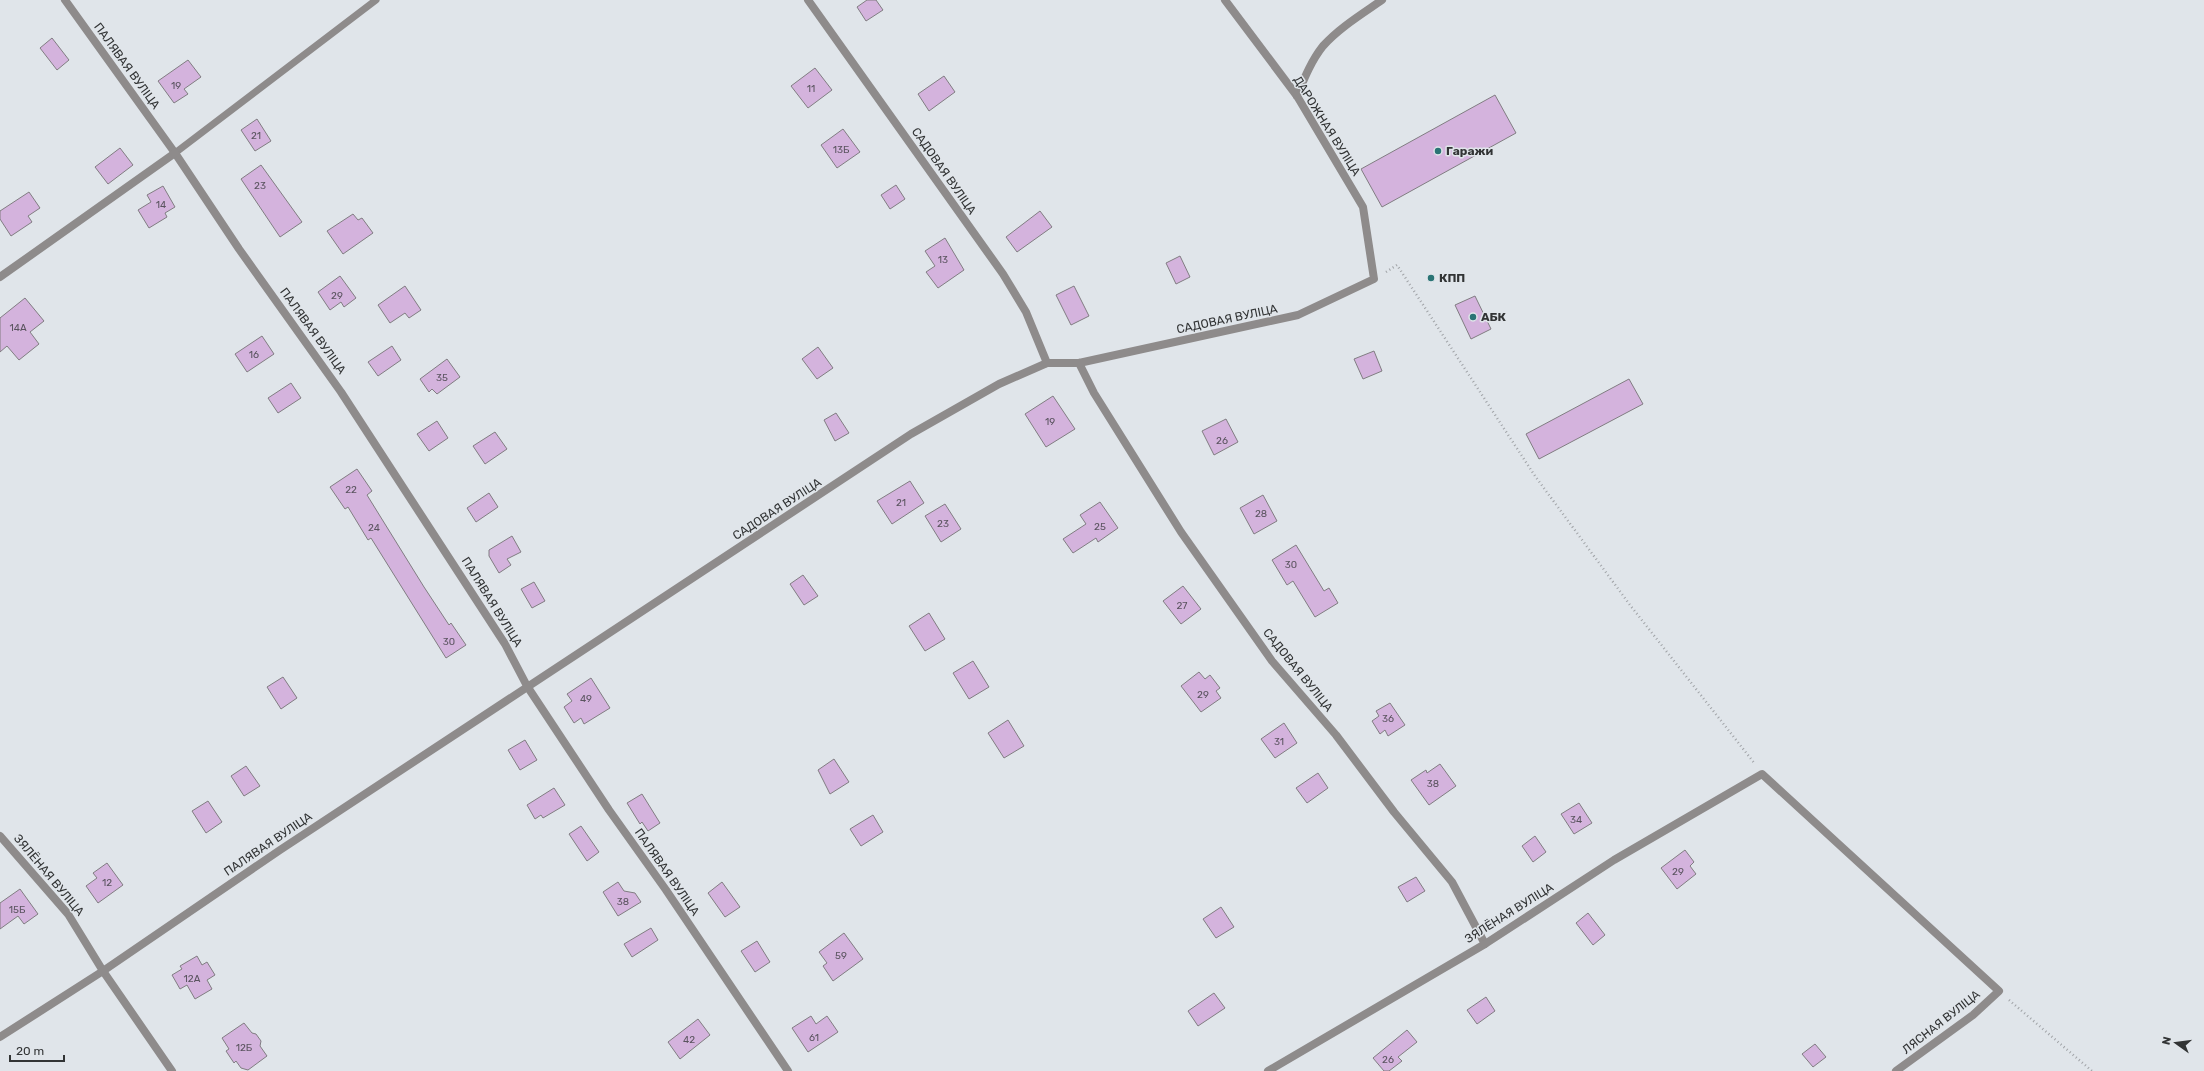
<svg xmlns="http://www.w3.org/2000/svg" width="2204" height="1071" font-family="Rubik,sans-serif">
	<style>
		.building { fill: #d4b3dd; stroke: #817d82 }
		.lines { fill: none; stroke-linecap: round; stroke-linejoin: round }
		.path { stroke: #a0a3a7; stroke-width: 2.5; stroke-dasharray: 1 3; stroke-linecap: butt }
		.lane { stroke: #8e8b8b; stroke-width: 7 }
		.street { stroke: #8e8b8b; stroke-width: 8 }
		.poi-dot { fill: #2a7475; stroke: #e0e5ea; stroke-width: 1.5 }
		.labels { text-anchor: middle; stroke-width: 3; stroke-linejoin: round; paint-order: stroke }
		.number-label { font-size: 10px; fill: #5a545f }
		.street-label { font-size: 12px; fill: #323435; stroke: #e0e5ea }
		.poi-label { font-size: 12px; font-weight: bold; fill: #323435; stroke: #e0e5ea; text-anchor: start }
	</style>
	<rect width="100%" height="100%" fill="#e0e5ea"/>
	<g class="building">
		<polygon points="867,0 876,0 883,10 866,21 857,7"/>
		<polygon points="52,38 69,60 57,70 40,48"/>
		<polygon points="188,60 201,77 184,89 188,94 174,103 158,81"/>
		<polygon points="815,68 832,90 808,108 791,86"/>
		<polygon points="944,76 955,92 929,111 918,94"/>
		<polygon points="1495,95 1516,133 1382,207 1361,169"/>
		<polygon points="257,119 271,141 255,151 241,130"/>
		<polygon points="843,129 860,152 837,168 821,145"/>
		<polygon points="120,148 133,165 108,184 95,167"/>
		<polygon points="261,165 302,222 280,237 241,179"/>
		<polygon points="896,185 905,199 890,209 881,195"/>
		<polygon points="163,186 175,207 165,213 167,217 149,228 138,210 151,202 147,195"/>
		<polygon points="29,192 40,208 28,216 32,222 11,236 0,219 0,211"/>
		<polygon points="1040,211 1052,227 1017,252 1006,237"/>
		<polygon points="353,214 358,220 362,218 373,233 343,254 327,231"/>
		<polygon points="945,238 964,270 938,288 926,272 935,266 925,251"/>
		<polygon points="1180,256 1190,277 1176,284 1166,263"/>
		<polygon points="340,276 356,298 344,307 341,302 330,310 318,292"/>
		<polygon points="405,286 421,310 409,318 405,313 390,323 378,305"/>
		<polygon points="1074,286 1089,316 1071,325 1056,295"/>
		<polygon points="1475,296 1491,329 1471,339 1455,305"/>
		<polygon points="25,298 44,321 30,332 39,344 19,360 7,346 0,352 0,318"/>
		<polygon points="262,336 274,354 247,372 235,354"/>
		<polygon points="392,346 401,360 378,376 368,362"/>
		<polygon points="818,347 833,368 817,379 802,359"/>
		<polygon points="1374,351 1382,371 1363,379 1354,359"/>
		<polygon points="447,359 460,377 437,394 432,389 429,392 420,379"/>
		<polygon points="1629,379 1643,404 1539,459 1526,434"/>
		<polygon points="291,383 301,398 278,413 268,398"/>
		<polygon points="1053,396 1075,429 1046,447 1025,414"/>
		<polygon points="836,413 849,433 835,441 824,420"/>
		<polygon points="1226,419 1238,442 1214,455 1202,431"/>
		<polygon points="437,421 448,438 429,451 417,434"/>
		<polygon points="495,432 507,449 485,464 473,446"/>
		<polygon points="357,469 372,491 367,495 424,587 449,625 451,623 466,645 446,658 371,538 368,540 348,507 345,509 330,487"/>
		<polygon points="910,481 924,503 892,524 877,501"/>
		<polygon points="489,493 498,507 476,522 467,508"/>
		<polygon points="1263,495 1277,521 1254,534 1240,508"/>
		<polygon points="1100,502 1118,528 1098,542 1096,538 1073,553 1063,539 1086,524 1080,515"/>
		<polygon points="945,504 961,529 941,542 925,516"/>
		<polygon points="512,536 521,552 507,559 511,565 499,573 489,556 489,550"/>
		<polygon points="1296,545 1324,591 1329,588 1338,603 1315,617 1293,581 1287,585 1272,560"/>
		<polygon points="803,575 818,596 804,605 790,584"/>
		<polygon points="534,582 545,601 532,608 521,589"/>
		<polygon points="1183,586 1201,609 1181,624 1163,601"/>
		<polygon points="929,613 945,639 925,651 909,626"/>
		<polygon points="973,661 989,687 969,699 953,673"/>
		<polygon points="1199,672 1205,679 1210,675 1220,688 1216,691 1221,698 1201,712 1181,686"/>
		<polygon points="283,677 297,698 281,709 267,687"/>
		<polygon points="591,678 610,708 584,724 581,718 574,723 564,707 572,701 567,694"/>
		<polygon points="1390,703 1405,725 1388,736 1385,730 1380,734 1372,721 1379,716 1376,711"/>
		<polygon points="1008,720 1024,746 1004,758 988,733"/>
		<polygon points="1284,723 1297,743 1275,758 1261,739"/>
		<polygon points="525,740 537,760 520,770 508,750"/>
		<polygon points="834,759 849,782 830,794 818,770"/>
		<polygon points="1440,764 1456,786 1429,805 1411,780 1426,770 1427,773"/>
		<polygon points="246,766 260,786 244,796 231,776"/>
		<polygon points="1318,773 1328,788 1307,803 1296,788"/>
		<polygon points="554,788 565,805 543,818 541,815 535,819 527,805"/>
		<polygon points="642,794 660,823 648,831 642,822 640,824 627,803"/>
		<polygon points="208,801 222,822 206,833 192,811"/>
		<polygon points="1579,803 1592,823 1574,834 1561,814"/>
		<polygon points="873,815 883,832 861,846 850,829"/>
		<polygon points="581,826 599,852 587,861 569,834"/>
		<polygon points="1535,836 1546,852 1533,862 1522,846"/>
		<polygon points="1685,850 1694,862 1690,866 1696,874 1677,889 1661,868"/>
		<polygon points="107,863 123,885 98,903 86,886 97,878 93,873"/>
		<polygon points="1416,877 1425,891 1407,902 1398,887"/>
		<polygon points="618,882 624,891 635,893 641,902 618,916 603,892"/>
		<polygon points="722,882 740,907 725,917 708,893"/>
		<polygon points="20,889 38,914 24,924 18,916 0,929 0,903"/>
		<polygon points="1221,907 1234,927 1216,938 1203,919"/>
		<polygon points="1588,913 1605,935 1593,945 1576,923"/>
		<polygon points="651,928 658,940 632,957 624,944"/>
		<polygon points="844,933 863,959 833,981 823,966 827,963 819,952"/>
		<polygon points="757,941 770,962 755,972 741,951"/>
		<polygon points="197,956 202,965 207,962 215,975 207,980 212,989 195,999 187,985 180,989 172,975 182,969 180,966"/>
		<polygon points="1214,993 1225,1008 1198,1026 1188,1011"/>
		<polygon points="1486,997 1495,1011 1477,1024 1467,1010"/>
		<polygon points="811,1016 816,1024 827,1016 838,1032 808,1052 792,1028"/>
		<polygon points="698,1019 710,1035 680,1059 668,1042"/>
		<polygon points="244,1023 252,1033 256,1034 261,1041 260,1046 267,1056 248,1070 241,1068 236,1061 234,1063 226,1051 229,1049 222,1038"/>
		<polygon points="1407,1030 1417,1042 1398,1057 1402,1061 1389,1071 1384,1071 1373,1058"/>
		<polygon points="1815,1044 1826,1057 1813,1067 1802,1054"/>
	</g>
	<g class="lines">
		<g class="path">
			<polyline points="1386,272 1397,265 1535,476 1630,605 1755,764"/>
			<polyline points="2009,1000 2092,1071"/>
		</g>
		<polyline class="lane" points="175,153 376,0"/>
		<g class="street">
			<polyline points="65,0 175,153 239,249 341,392 505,644 527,686 609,810 666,890 788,1071"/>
			<polyline points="808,0 1003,274 1026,312 1047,363"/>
			<path d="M1297,96C1304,79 1311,61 1323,46C1339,28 1362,14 1382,0"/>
			<polyline points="0,277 175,153"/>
			<polyline points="1079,363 1094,393 1181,532 1272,661 1336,735 1394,812 1452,882 1485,944"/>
			<polyline points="0,836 68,914 103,971 172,1071"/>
			<polyline points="0,1037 103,971 280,850 911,434 999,384 1047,363 1079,363 1298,315 1374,279 1363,207 1297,96 1225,0"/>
			<polyline points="1268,1071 1485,944 1614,860 1762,774 1999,991 1973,1015 1896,1071"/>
		</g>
	</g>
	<g class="poi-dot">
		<circle cx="1438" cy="151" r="4"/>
		<circle cx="1431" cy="278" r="4"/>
		<circle cx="1473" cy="317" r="4"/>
	</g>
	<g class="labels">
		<g class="number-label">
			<text x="176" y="89">19</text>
			<text x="811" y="92">11</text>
			<text x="256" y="139">21</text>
			<text x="841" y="153">13Б</text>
			<text x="260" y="189">23</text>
			<text x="161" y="208">14</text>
			<text x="943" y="263">13</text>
			<text x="337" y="299">29</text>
			<text x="18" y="331">14А</text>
			<text x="254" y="358">16</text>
			<text x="442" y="381">35</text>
			<text x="1050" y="425">19</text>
			<text x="1222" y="444">26</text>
			<text x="351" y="493">22</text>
			<text x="901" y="506">21</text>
			<text x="1261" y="517">28</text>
			<text x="943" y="527">23</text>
			<text x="1100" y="530">25</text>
			<text x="374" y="531">24</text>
			<text x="1291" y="568">30</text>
			<text x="1182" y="609">27</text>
			<text x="449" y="645">30</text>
			<text x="1203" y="698">29</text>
			<text x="586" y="702">49</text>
			<text x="1388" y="722">36</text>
			<text x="1279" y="745">31</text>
			<text x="1433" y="787">38</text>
			<text x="1576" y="823">34</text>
			<text x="1678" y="875">29</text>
			<text x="107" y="886">12</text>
			<text x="623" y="905">38</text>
			<text x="17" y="913">15Б</text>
			<text x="841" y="959">59</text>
			<text x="192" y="982">12А</text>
			<text x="814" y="1041">61</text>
			<text x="689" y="1043">42</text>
			<text x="244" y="1051">12Б</text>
			<text x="1388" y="1063">26</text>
		</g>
		<g class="street-label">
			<text transform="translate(127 66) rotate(54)" y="4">ПАЛЯВАЯ ВУЛІЦА</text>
			<text transform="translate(1327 126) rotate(58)" y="4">ДАРОЖНАЯ ВУЛІЦА</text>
			<text transform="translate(944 171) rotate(55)" y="4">САДОВАЯ ВУЛІЦА</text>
			<text transform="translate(1227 319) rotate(-12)" y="4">САДОВАЯ ВУЛІЦА</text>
			<text transform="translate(313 331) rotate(54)" y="4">ПАЛЯВАЯ ВУЛІЦА</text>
			<text transform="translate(777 509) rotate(-33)" y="4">САДОВАЯ ВУЛІЦА</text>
			<text transform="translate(492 602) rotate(58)" y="4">ПАЛЯВАЯ ВУЛІЦА</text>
			<text transform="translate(1298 670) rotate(51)" y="4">САДОВАЯ ВУЛІЦА</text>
			<text transform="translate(268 844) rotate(-34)" y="4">ПАЛЯВАЯ ВУЛІЦА</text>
			<text transform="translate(667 872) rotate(55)" y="4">ПАЛЯВАЯ ВУЛІЦА</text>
			<text transform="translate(49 875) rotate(50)" y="4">ЗЯЛЁНАЯ ВУЛІЦА</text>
			<text transform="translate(1509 913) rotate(-32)" y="4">ЗЯЛЁНАЯ ВУЛІЦА</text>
			<text transform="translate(1941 1022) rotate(-38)" y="4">ЛЯСНАЯ ВУЛІЦА</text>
		</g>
		<g class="poi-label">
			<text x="1446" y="155">Гаражи</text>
			<text x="1439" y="282">КПП</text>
			<text x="1481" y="321">АБК</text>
		</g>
	</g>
	<g transform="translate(2176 1043) rotate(284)" stroke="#e0e5ea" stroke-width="3" paint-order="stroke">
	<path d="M0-3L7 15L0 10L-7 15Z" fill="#323435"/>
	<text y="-6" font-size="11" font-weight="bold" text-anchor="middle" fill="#323435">N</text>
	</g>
	<path d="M10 1055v6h54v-6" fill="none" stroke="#323435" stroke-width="2"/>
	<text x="16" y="1055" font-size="12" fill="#323435" stroke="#e0e5ea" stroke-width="3" paint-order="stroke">20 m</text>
</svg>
